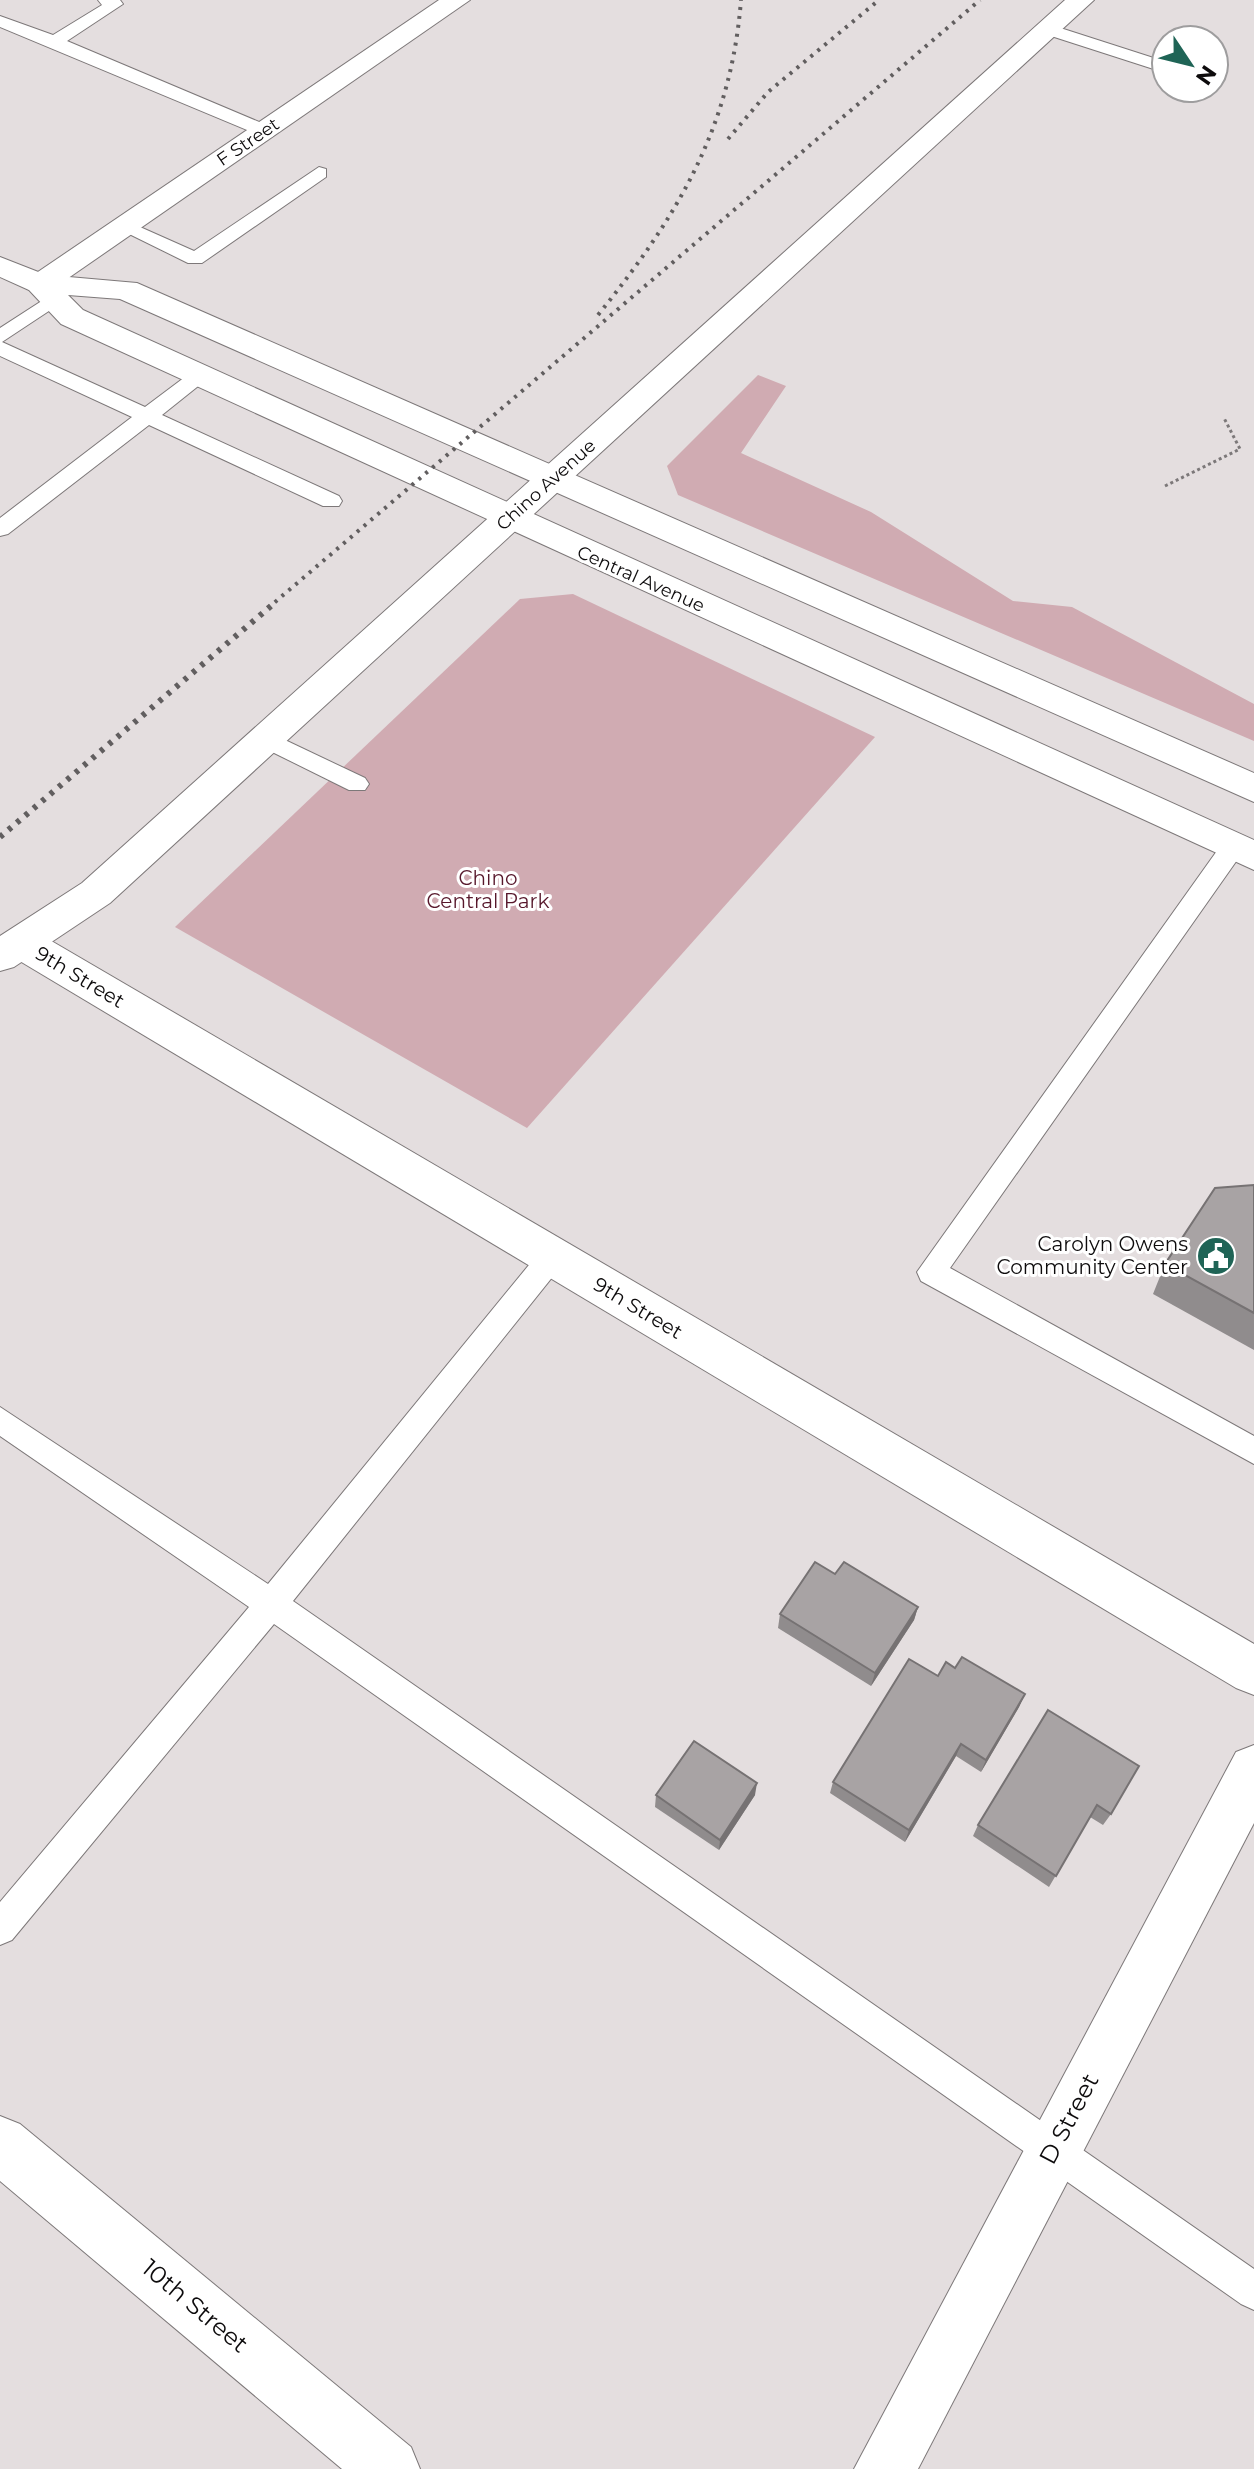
<svg xmlns="http://www.w3.org/2000/svg" width="1254" height="2469" font-family="Montserrat,sans-serif">
	<style>
		.green { fill: #d0abb2 }
		.lines { fill: none; stroke-linecap: round; stroke-linejoin: round }
		.lane-casing { stroke: #7d7879; stroke-width: 2 }
		.street-casing { stroke: #7d7879; stroke-width: 2 }
		.secondary-casing { stroke: #7d7879; stroke-width: 2 }
		.primary-casing { stroke: #7d7879; stroke-width: 2 }
		.path { stroke: #7c7879; stroke-width: 3; stroke-dasharray: 3 3; stroke-linecap: butt }
		.lane { fill: #fff; fill-rule: evenodd }
		.street { fill: #fff; fill-rule: evenodd }
		.secondary { fill: #fff; fill-rule: evenodd }
		.primary { fill: #fff; fill-rule: evenodd }
		.rail-far1 { stroke: #615e5f; stroke-width: 4; stroke-dasharray: 3 6; stroke-linecap: butt }
		.rail { stroke: #615e5f; stroke-width: 6; stroke-dasharray: 4 7; stroke-linecap: butt }
		.wall { fill: #908c8d }
		.shaded-wall { fill: #767273 }
		.building { fill: #a8a3a4; stroke: #767273; stroke-width: 2 }
		.labels { text-anchor: middle; stroke-width: 6; stroke-linejoin: round; paint-order: stroke }
		.far-street-label { font-size: 18px; fill: #0d0b0c; stroke: #fff }
		.park-label { font-size: 20px; fill: #57172b; stroke: #fff }
		.street-label { font-size: 20px; fill: #0d0b0c; stroke: #fff }
		.poi-label { font-size: 20px; fill: #0d0b0c; stroke: #fff; text-anchor: end }
		.near-street-label { font-size: 24px; fill: #0d0b0c; stroke: #fff }
	</style>
	<rect width="100%" height="100%" fill="#e4dedf"/>
	<g class="green">
		<polygon points="758,375 786,386 741,453 871,512 1013,601 1072,607 1254,704 1254,741 678,495 667,466"/>
		<polygon points="573,594 875,737 527,1128 175,927 520,599"/>
	</g>
	<g class="lines">
		<defs>
			<g id="lane">
				<polygon points="98,0 120,0 123,4 67,41 271,127 271,135 259,135 0,27 0,16 53,35 102,5"/>
				<polygon points="1051,25 1166,62 1166,73 1045,34 1042,30"/>
				<polygon points="319,167 326,169 326,177 202,263 188,263 115,227 124,221 131,223 194,251"/>
				<polygon points="54,293 61,295 64,299 61,303 2,342 145,407 193,371 207,371 210,375 207,379 162,415 339,496 342,501 339,506 323,506 149,425 8,534 0,536 0,518 132,417 0,356 0,328"/>
				<polygon points="266,731 365,778 369,784 365,790 349,790 258,745 254,739 258,733"/>
				<polygon points="1233,838 1242,841 1245,847 1242,853 950,1268 1254,1436 1254,1464 921,1281 917,1272 1224,841"/>
				<polygon points="552,1245 562,1249 566,1257 562,1265 293,1601 1254,2269 1254,2310 1241,2304 274,1624 12,1940 0,1945 0,1902 249,1607 0,1436 0,1407 268,1584 542,1249"/>
			</g>
			<g id="street">
				<polygon points="439,0 470,0 51,290 29,290 25,284 29,278"/>
				<polygon points="22,928 36,932 1254,1644 1254,1695 1236,1688 8,954 2,943 8,932"/>
				<polygon points="1254,1745 1254,1823 918,2469 854,2469 1236,1752"/>
				<polygon points="0,2116 20,2124 411,2447 420,2469 342,2469 0,2181"/>
			</g>
			<polygon id="secondary" points="1065,0 1094,0 110,903 14,967 0,971 0,936 82,883"/>
			<polygon id="primary" points="0,257 46,275 137,283 1254,773 1254,802 120,299 68,295 83,310 1254,840 1254,870 61,324 29,290 0,277"/>
		</defs>
		<use href="#lane" class="lane-casing"/>
		<use href="#street" class="street-casing"/>
		<use href="#secondary" class="secondary-casing"/>
		<use href="#primary" class="primary-casing"/>
		<polyline class="path" points="1165,486 1240,449 1224,418"/>
		<use href="#lane" class="lane"/>
		<use href="#street" class="street"/>
		<use href="#secondary" class="secondary"/>
		<use href="#primary" class="primary"/>
		<g class="rail-far1">
			<polyline points="728,139 768,92 879,0"/>
			<path d="M598,315C677,217 731,128 741,0"/>
			<polyline points="268,608 980,0"/>
		</g>
		<polyline class="rail" points="0,837 271,606"/>
	</g>
	<g class="wall">
		<polygon points="1254,1185 1254,1350 1153,1294 1165,1264"/>
		<polygon points="835,1574 918,1607 914,1620 871,1686 778,1628 780,1614"/>
		<polygon points="955,1668 1025,1694 1019,1707 981,1772 956,1756 905,1842 830,1793 833,1782"/>
		<polygon points="1048,1710 1111,1814 1103,1825 1090,1817 1049,1887 973,1836 978,1825"/>
		<polygon points="656,1795 755,1795 719,1850 655,1807"/>
	</g>
	<g class="shaded-wall">
		<polygon points="918,1607 914,1620 871,1686 875,1673"/>
		<polygon points="1025,1694 1019,1707 981,1772 986,1760"/>
		<polygon points="961,1744 956,1756 905,1842 909,1830"/>
		<polygon points="757,1783 755,1795 719,1850 720,1840"/>
	</g>
	<g class="building">
		<polygon points="1254,1185 1254,1313 1165,1264 1215,1188"/>
		<polygon points="815,1562 835,1574 844,1562 918,1607 875,1673 780,1614"/>
		<polygon points="962,1657 1025,1694 986,1760 961,1744 909,1830 833,1782 909,1659 938,1676 946,1662 955,1668"/>
		<polygon points="1048,1710 1139,1766 1111,1814 1097,1805 1056,1876 978,1825"/>
		<polygon points="694,1741 757,1783 720,1840 656,1795"/>
	</g>
	<defs>
		<symbol id="civic-disc" viewBox="-11 -11 22 22"><circle r="9.5" fill="#1f6456" stroke="#fff"/><path d="M-.6-6.5H3V-4.5H.6V-3L4-1V1h2V6H-6V1h2V-1L-.6-3ZM-1.2 2.5V6h2.4V2.5Z" fill="#fff"/></symbol>
	</defs>
	<g fill-rule="evenodd">
		<use href="#civic-disc" x="1194" y="1234" width="44" height="44"/>
	</g>
	<g class="labels">
		<g class="far-street-label">
			<text transform="translate(248 142) rotate(-34)" y="6">F Street</text>
			<text transform="translate(546 485) rotate(-42)" y="6">Chino Avenue</text>
			<text transform="translate(641 579) rotate(24)" y="6">Central Avenue</text>
		</g>
		<g class="park-label">
			<text x="488" y="885">Chino<tspan x="488" dy="23">Central Park</tspan></text>
		</g>
		<g class="street-label">
			<text transform="translate(80 977) rotate(31)" y="7">9th Street</text>
			<text transform="translate(638 1308) rotate(31)" y="7">9th Street</text>
		</g>
		<g class="poi-label">
			<text x="1188" y="1251">Carolyn Owens<tspan x="1188" dy="23">Community Center</tspan></text>
		</g>
		<g class="near-street-label">
			<text transform="translate(1069 2119) rotate(-62)" y="8">D Street</text>
			<text transform="translate(195 2306) rotate(40)" y="8">10th Street</text>
		</g>
	</g>
	<g transform="translate(1190 64) rotate(125)"><circle r="38" fill="#ffffff" stroke="#9e9d9e" stroke-width="2"/>
	<path d="M0-6L14 30L0 20L-14 30Z" fill="#1f6456"/>
	<text y="-12" font-size="22" font-weight="bold" text-anchor="middle" fill="#0d0b0c">N</text>
	</g>
</svg>
